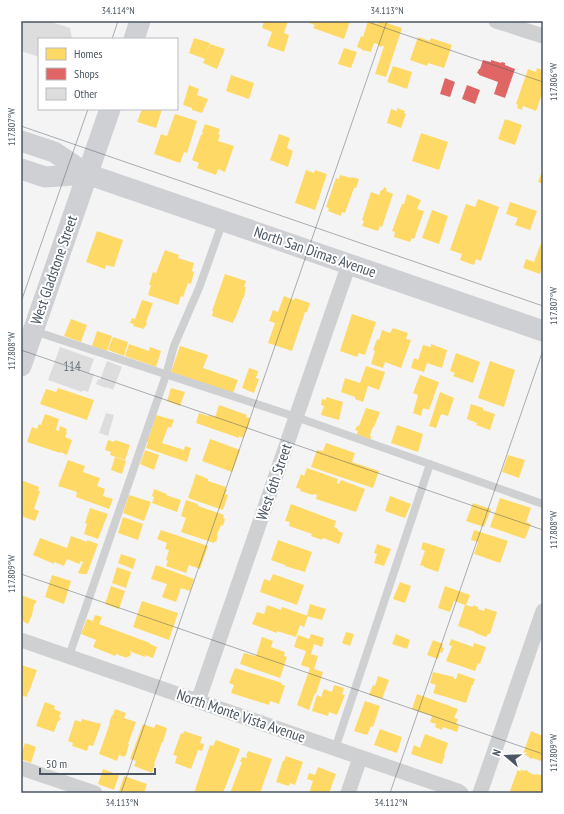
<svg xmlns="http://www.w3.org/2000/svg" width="564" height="814" font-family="'PT Sans Narrow',sans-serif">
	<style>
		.homes { fill: #ffd966 }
		.shops { fill: #e06666 }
		.building { fill: #ddddde }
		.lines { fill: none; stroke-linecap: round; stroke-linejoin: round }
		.lane { stroke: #ced0d2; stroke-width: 8 }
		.street { stroke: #ced0d2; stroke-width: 15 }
		.secondary { stroke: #ced0d4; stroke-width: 21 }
		.ticks { fill: none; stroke: #4a5661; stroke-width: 1; stroke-opacity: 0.45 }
		.labels { text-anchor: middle; stroke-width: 4; stroke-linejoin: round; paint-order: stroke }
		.number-label { font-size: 13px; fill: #707881 }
		.street-label { font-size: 15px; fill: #4a5661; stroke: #fff }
		.neatline { fill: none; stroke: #4a5661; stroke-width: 1.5 }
		.ticks-label { font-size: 10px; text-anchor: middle; fill: #4a5661 }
	</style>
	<rect width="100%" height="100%" fill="#f4f4f4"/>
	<g class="homes">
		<polygon points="264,21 288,21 284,33 289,35 284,52 267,46 272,32 262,28"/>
		<polygon points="304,21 350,21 344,39 313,28 315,25"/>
		<polygon points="368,21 378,24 380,21 381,21 402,28 386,77 375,74 384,46 382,46 381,47 378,45 378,44 374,43 371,52 362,50 362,49 357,47 361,36 363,37"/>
		<polygon points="418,37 430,41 431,38 452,45 444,68 428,63 427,66 410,60"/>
		<polygon points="194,38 210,43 205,55 210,44 225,49 217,69 203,63 205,59 189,53"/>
		<polygon points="344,48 357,52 351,68 338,64"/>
		<polygon points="393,66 412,72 407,89 387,82"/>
		<polygon points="537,68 543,70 543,91 536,111 523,106 522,110 517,108 518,105 516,104 528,69 536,72"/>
		<polygon points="231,75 254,83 249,99 226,91"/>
		<polygon points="189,85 199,89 197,95 208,99 202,113 192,110 192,108 183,105"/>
		<polygon points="397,108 405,111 404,113 406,114 401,128 387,123 391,109 397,111"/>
		<polygon points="142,109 162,109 156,128 137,122"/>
		<polygon points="175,114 197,121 187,153 184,152 180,163 154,154 161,134 167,136"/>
		<polygon points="505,119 522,125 515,145 498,139"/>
		<polygon points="205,124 220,129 218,134 220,135 218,141 234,146 225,172 218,169 216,175 197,168 199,163 192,160 201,135 202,135 203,132 202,132"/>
		<polygon points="421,133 448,142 439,170 412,161"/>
		<polygon points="279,134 290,138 287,148 293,151 288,167 270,160"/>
		<polygon points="543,169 543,184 538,182"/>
		<polygon points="306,170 314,173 315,170 327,174 315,210 295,203"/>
		<polygon points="340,175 351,178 352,177 359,179 356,188 354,188 345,213 342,212 341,216 328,211 329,208 326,207 336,178 339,179"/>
		<polygon points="384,187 387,189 386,191 393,194 382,227 380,226 378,231 362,226 364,221 362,220 371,192 379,195 381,190 383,190"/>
		<polygon points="407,194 421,200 417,209 424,211 414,239 412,238 410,242 394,237 395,232 392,231 402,204 404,204"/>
		<polygon points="478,199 499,207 481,261 476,259 474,265 460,260 462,254 450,250 466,204 475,207"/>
		<polygon points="510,202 537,211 530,230 515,225 518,218 506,214"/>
		<polygon points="432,210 448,216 439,244 422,238"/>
		<polygon points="97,231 123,240 114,267 106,265 105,269 86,262"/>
		<polygon points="541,243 543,244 543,271 541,270 540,274 523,268 526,259 534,262"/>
		<polygon points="165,250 179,255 178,258 194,263 192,271 194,272 191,284 188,283 183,297 181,296 178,305 148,295 151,285 149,285 153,272 156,273"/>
		<polygon points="225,274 246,281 244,287 246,287 245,292 245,293 244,297 243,298 235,319 234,319 233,323 212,316 213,311 212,311"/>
		<polygon points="284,296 294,300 295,298 310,303 307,312 305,312 292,351 268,343 275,323 269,321 273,310 278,312"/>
		<polygon points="142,300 153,303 146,322 147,323 146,326 145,326 144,329 133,326 134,324 130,323 132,318 135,319"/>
		<polygon points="352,314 376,322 365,355 359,353 357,357 340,351"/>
		<polygon points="71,319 87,325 81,342 64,336"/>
		<polygon points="393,328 408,333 406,339 411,340 401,368 385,362 383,368 371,364 375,351 373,350 377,339 379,340 382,330 390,333"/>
		<polygon points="97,331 112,336 107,351 92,346"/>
		<polygon points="113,337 128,342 124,356 108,350"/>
		<polygon points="129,344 149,351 150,347 161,351 156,367 125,356"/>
		<polygon points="431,344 447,350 442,368 427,363 424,372 411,368 414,358 418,360 423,345 431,347"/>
		<polygon points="180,346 208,355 203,368 238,380 233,393 171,372"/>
		<polygon points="456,353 480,362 473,383 453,376 455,373 450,371"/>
		<polygon points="490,361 515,370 504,407 478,398"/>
		<polygon points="366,366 385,372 379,390 368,386 363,402 355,399 355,397 341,392 345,378 360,383"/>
		<polygon points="249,368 258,371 257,376 256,376 256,378 259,379 254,393 242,388"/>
		<polygon points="420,375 439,382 429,410 423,408 421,416 413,413 418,395 413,393"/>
		<polygon points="58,388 94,400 87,420 40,404 46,389 56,392"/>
		<polygon points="171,388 185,392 180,406 167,401"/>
		<polygon points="440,392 454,398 448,416 441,414 436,428 429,426"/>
		<polygon points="326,397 343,402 339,420 321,415 324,406 321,405 322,399 326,400"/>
		<polygon points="471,404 483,408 483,410 495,414 490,430 476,425 477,423 467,419"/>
		<polygon points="219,405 247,415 246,417 250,418 249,423 249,424 243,438 239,436 239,438 196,423 199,413 208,416 209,415 215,417"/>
		<polygon points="366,408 380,412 374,427 373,427 370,435 371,437 370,440 356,436 358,431 355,430 357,426 359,426"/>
		<polygon points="45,414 59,419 56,430 59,431 60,426 67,429 66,432 67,433 65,437 72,440 67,455 60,452 60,453 27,442 32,427 37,429 39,424 41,425"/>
		<polygon points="156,415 174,420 171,428 168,427 162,443 184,450 185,446 191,448 187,462 146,448 148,442 145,441 147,436 149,437"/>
		<polygon points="397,425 423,434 418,452 391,443"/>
		<polygon points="210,439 240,450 232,472 202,461"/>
		<polygon points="108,440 114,442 115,440 130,445 125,460 110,455 111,452 105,450"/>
		<polygon points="326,443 355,453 352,462 379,471 373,488 311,467 317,450 323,451"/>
		<polygon points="145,450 159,455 154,470 140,464"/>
		<polygon points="508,455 525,460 519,478 502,472"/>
		<polygon points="115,457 126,461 122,474 111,470"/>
		<polygon points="68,460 85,466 83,472 100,478 97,486 105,489 103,496 113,499 109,509 76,497 77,492 58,486"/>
		<polygon points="307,468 338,479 337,483 339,484 341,480 365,489 356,512 316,499 317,495 314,494 313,495 300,491 301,489 296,488 301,474 304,476"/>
		<polygon points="196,474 208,479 208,481 226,487 225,489 227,490 225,494 228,495 223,510 188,498"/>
		<polygon points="21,480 39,487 38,491 40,491 34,509 39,511 35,521 21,516"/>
		<polygon points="154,489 167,494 166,495 181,500 177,512 152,503 154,497 152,496"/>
		<polygon points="129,495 151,502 144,521 123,513"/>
		<polygon points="390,496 411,504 405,518 385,511"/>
		<polygon points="500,498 531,508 526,522 531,524 525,539 490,527"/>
		<polygon points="186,500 198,504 198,506 224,515 223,518 225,519 223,526 221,525 217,535 218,536 216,542 215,541 214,543 181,532 186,518 181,516"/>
		<polygon points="473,503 491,509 484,527 466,521"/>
		<polygon points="291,504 336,521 334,527 338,529 338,531 343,533 339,544 323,538 322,540 311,536 312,534 289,526 290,522 285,521"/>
		<polygon points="90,508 108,514 98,539 84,534 87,524 85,523"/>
		<polygon points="123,517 143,524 138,540 118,533"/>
		<polygon points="161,530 208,546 200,569 189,565 186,573 166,566 168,561 166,560 169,550 165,549 167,543 157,539"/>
		<polygon points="474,530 508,541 500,563 474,554 478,542 471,540"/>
		<polygon points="71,536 87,542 87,540 98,544 87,574 82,574 78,573 83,562 81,561 79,564 67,559 64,566 54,562 54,564 33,555 40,538 67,548"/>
		<polygon points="278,540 312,552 305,572 285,566 285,565 271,560"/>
		<polygon points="423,542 445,549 438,572 424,567 424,566 420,565 425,551 421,549"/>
		<polygon points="377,544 391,549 384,566 374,563 377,554 374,553"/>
		<polygon points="121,554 136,559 133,569 118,563"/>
		<polygon points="156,565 194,579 190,591 181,588 176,602 162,597 167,584 151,579"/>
		<polygon points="117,567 131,572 126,588 112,583"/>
		<polygon points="273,574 304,585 297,605 260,592 264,579 270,581"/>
		<polygon points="52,575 71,581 64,604 45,597"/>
		<polygon points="400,582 411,586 405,603 393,599"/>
		<polygon points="111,586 125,591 119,609 105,604"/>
		<polygon points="445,586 470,595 466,605 473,607 473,605 478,607 478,609 484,611 485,608 497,612 490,634 488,634 486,637 475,633 475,632 458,626 465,605 454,601 450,612 438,608"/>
		<polygon points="21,595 37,601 34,605 32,615 28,624 21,620"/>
		<polygon points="142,601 178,613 169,640 133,627"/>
		<polygon points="310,604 326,609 322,620 307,616"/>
		<polygon points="267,605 281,610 282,607 308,616 304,627 300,625 296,637 277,631 277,633 252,624 257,612 264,614"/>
		<polygon points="95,615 102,617 99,624 150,643 150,644 157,647 153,658 145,655 145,657 129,651 131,653 130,656 127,657 127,658 116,654 115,656 93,647 96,640 81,634 87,619 93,621"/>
		<polygon points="346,632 354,634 350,646 342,643"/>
		<polygon points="311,634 324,638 322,647 314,644 311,654 318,656 314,669 323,672 316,694 315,693 309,710 297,705 310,668 301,665 306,651 294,647 298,635 309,639"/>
		<polygon points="396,634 410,640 407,649 392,644"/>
		<polygon points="262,637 273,641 271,647 285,652 284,656 287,657 280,678 240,664 244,653 256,656"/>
		<polygon points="451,639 473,647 474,643 486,647 480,664 478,663 475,671 446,661 452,646 449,645"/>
		<polygon points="433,640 443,644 442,647 444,648 442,653 440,652 438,659 427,655"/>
		<polygon points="21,665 37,670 29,692 28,692 27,697 21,695"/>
		<polygon points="235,668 282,683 281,684 285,686 279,704 270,701 269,705 231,693 234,685 229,683"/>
		<polygon points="433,672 454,677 454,679 456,679 458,673 475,679 473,685 472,685 466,703 433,693 436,685 430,683"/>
		<polygon points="378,676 389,680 382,699 369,695 373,685 375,686"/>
		<polygon points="334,685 344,688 342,694 345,695 337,715 329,712 328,716 312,711 317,695 321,697 324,689 332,692"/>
		<polygon points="417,694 458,709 454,718 458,719 456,724 459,726 457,732 443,727 442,730 435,727 436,724 430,722 432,716 412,709"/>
		<polygon points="365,701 380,706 373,727 371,726 367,735 354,731"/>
		<polygon points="45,702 55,706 54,709 61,712 59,717 61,718 59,721 58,721 54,732 36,726"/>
		<polygon points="115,709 126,713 124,718 136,722 128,744 129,744 126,755 124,757 119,755 117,761 99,754 110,723 109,723 112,715 113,715"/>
		<polygon points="82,719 101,724 93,746 89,745 87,751 72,746 73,743 68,741 75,720 81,722"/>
		<polygon points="143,724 154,728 156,724 167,728 163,742 162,742 154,764 155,764 152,773 134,766 136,761 130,759"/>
		<polygon points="380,729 402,737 397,753 374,745"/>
		<polygon points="184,731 202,737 200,743 204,744 202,751 198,750 191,769 175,763 177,756 173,755 181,733 183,734"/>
		<polygon points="531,731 543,736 543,762 541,762 541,761 532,758 532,759 529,758 529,757 523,754"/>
		<polygon points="425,734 448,743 444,755 445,755 442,764 441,764 411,754 414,745 420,748"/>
		<polygon points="216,740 240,749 223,793 194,793 210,745 213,746"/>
		<polygon points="25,743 36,747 31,763 21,759 21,755"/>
		<polygon points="248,751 272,759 260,793 230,793 242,762 240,762 242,757 247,758 247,757 246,756"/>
		<polygon points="286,756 303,762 295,785 290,783 289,786 276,782 283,761 284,761"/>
		<polygon points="318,767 336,774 329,793 309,793 313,781 307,779 309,773 315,775"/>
		<polygon points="103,769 119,775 114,790 98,784"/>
		<polygon points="518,769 524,771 525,770 528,771 528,772 535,775 536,774 541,775 541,774 543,775 543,793 514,793 510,791"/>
		<polygon points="124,776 147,784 144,793 124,793 119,791"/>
	</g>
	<g class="shops">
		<polygon points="483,60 491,62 491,60 501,63 502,62 505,63 505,65 515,69 505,98 494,94 498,82 479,75 479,74 477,73 479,69 480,69"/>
		<polygon points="445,78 455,82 450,97 440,94"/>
		<polygon points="467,85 480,90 475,104 462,99"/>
	</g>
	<g class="building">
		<polygon points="21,21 48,21 70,28 72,39 39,39 39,57 21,51"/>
		<polygon points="60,347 94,359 89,373 94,374 88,392 83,390 82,392 48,380"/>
		<polygon points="107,361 122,367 113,390 107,387 106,388 96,384 98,379 100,380"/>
		<polygon points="106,413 114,415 108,436 99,433"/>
	</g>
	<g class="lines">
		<g class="lane">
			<polyline points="34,331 296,417 543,504"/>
			<polyline points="69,656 166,375 174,346 199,288 223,221"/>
			<polyline points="335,749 430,464"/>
		</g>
		<g class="street">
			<polyline points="496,21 543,36"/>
			<polyline points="21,640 458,791 461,793"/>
			<polyline points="198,701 349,264"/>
			<polyline points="21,768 95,793"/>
			<polyline points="348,793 360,758"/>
			<polyline points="480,793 543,611"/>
		</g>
		<g class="secondary">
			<polyline points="134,39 140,21"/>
			<polyline points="21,141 54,152 87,174 543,331"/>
			<polyline points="21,169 45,177 87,174"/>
			<polyline points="21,366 110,109"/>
		</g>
	</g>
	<path class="ticks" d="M365,21L543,82M112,39L118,21M21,126L543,306M21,302L88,109M21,350L543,530M21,574L543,754M121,793L387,21M390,793L543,350"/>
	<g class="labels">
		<g class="number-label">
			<text x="72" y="371">114</text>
		</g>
		<g class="street-label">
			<text transform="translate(315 252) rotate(19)" y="5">North San Dimas Avenue</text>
			<text transform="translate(54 270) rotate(-71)" y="5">West Gladstone Street</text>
			<text transform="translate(274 482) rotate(-71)" y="5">West 6th Street</text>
			<text transform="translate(241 716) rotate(19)" y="5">North Monte Vista Avenue</text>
		</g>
	</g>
	<rect width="564" height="814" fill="none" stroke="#ffffff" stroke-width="44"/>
	<rect x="38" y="38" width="140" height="72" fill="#ffffff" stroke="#b7bbc0"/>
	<rect x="46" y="48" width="20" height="12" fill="#ffd966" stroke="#b7bbc0"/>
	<text x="74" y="58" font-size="12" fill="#4a5661">Homes</text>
	<rect x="46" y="68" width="20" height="12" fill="#e06666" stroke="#b7bbc0"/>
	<text x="74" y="78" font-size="12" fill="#4a5661">Shops</text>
	<rect x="46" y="88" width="20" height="12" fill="#ddddde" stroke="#b7bbc0"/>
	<text x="74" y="98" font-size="12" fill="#4a5661">Other</text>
	<g transform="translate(506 756) rotate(289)" stroke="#ffffff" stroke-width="3" paint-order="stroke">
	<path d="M0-3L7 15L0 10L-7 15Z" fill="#4a5661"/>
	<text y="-6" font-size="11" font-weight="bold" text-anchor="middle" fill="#4a5661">N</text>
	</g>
	<path d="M40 768v6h115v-6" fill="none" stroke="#4a5661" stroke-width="2"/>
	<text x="46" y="768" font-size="12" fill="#4a5661" stroke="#ffffff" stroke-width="3" paint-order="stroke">50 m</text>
	<rect x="22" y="22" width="520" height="770" class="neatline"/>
	<g class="ticks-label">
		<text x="118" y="14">34.114°N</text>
		<text x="387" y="14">34.113°N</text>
		<text transform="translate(553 82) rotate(-90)" y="4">117.806°W</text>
		<text transform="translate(11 127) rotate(-90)" y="4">117.807°W</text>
		<text transform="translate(553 306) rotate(-90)" y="4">117.807°W</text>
		<text transform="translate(11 351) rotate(-90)" y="4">117.808°W</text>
		<text transform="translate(553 530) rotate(-90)" y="4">117.808°W</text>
		<text transform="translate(11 574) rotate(-90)" y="4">117.809°W</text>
		<text transform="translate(553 753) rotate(-90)" y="4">117.809°W</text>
		<text x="122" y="806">34.113°N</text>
		<text x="391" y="806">34.112°N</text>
	</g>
</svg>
